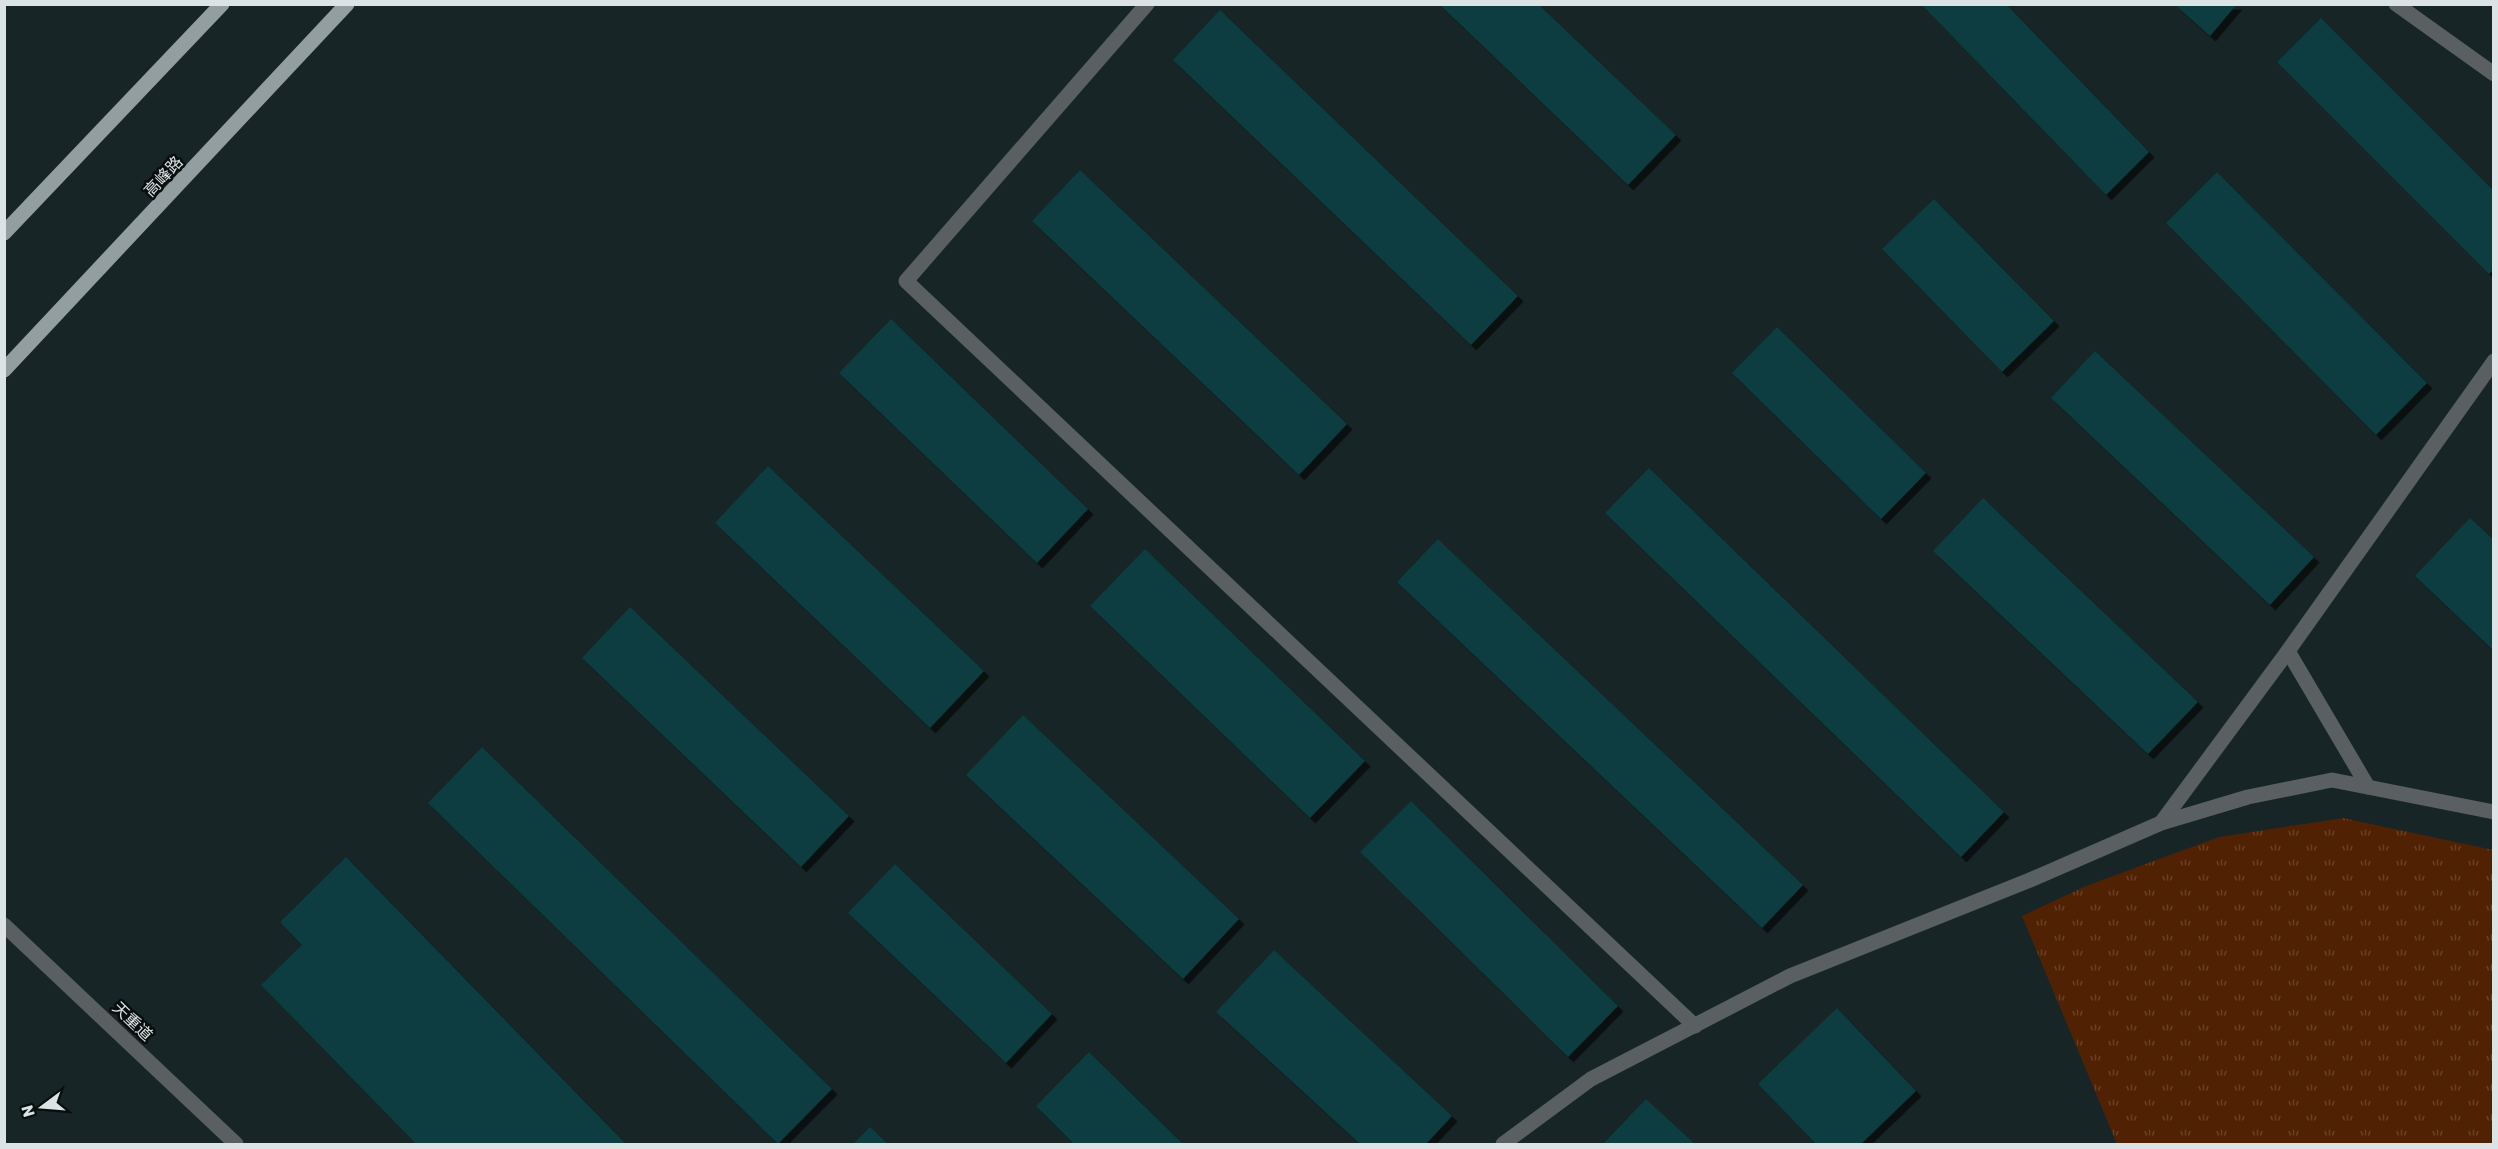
<svg xmlns="http://www.w3.org/2000/svg" width="2498" height="1149" font-family="Rubik,'Noto Sans SC',sans-serif">
	<style>
		.grass { fill: url(#grass-tufts) }
		.building { fill: #0b3c3f; filter: url(#shadow) }
		.lines { fill: none; stroke-linecap: round; stroke-linejoin: round }
		.minor { stroke: #5a6061; stroke-width: 15 }
		.major { stroke: #929e9f; stroke-width: 15 }
		.labels { text-anchor: middle; stroke-width: 5; stroke-linejoin: round; paint-order: stroke }
		.street-label { font-size: 16px; fill: #dbe3e4; stroke: #080d0d }
	</style>
	<defs>
		<pattern id="grass-tufts" width="24" height="20" patternUnits="userSpaceOnUse" patternTransform="scale(1.5)"><rect width="24" height="20" fill="#502103"/><path d="M3 7l-1-3M5 7V3M7 7l1-3M15 17l-1-3M17 17v-4M19 17l1-3" fill="none" stroke="#694128"/></pattern>
		<filter id="shadow"><feDropShadow dx="5.5" dy="5.5" stdDeviation="0" flood-color="#0009"/></filter>
	</defs>
	<rect width="100%" height="100%" fill="#182526"/>
	<polygon class="grass" points="2343,818 2493,850 2493,1144 2117,1144 2022,916 2086,886 2219,837"/>
	<g class="building">
		<polygon points="1439,4 1538,4 1676,135 1628,185"/>
		<polygon points="1921,4 2006,4 2149,152 2106,195"/>
		<polygon points="2174,4 2237,4 2210,36"/>
		<polygon points="1220,10 1518,296 1471,345 1173,60"/>
		<polygon points="2321,18 2494,191 2494,269 2489,274 2277,62"/>
		<polygon points="1080,170 1347,424 1299,475 1032,221"/>
		<polygon points="2217,172 2427,383 2376,435 2166,223"/>
		<polygon points="1934,199 2054,321 2002,372 1882,249"/>
		<polygon points="891,319 1088,509 1037,563 839,373"/>
		<polygon points="1777,327 1926,473 1881,519 1732,373"/>
		<polygon points="2095,351 2314,557 2270,605 2051,398"/>
		<polygon points="768,466 984,671 930,728 715,523"/>
		<polygon points="1649,468 2004,812 1961,857 1605,513"/>
		<polygon points="1983,498 2198,702 2148,754 1933,551"/>
		<polygon points="2470,518 2494,540 2494,651 2415,576"/>
		<polygon points="1438,539 1803,885 1762,928 1397,582"/>
		<polygon points="1145,549 1365,761 1310,818 1090,606"/>
		<polygon points="630,607 849,816 801,867 582,658"/>
		<polygon points="1023,715 1239,919 1183,979 966,775"/>
		<polygon points="482,747 832,1089 778,1144 428,803"/>
		<polygon points="1411,801 1618,1006 1568,1057 1360,852"/>
		<polygon points="346,857 626,1144 416,1144 261,985 302,945 280,922"/>
		<polygon points="895,864 1052,1014 1006,1063 848,913"/>
		<polygon points="1274,950 1452,1116 1426,1144 1360,1144 1216,1012"/>
		<polygon points="1837,1008 1916,1091 1861,1144 1816,1144 1758,1084"/>
		<polygon points="1089,1052 1183,1144 1074,1144 1036,1106"/>
		<polygon points="1646,1099 1695,1144 1603,1144"/>
		<polygon points="870,1127 888,1144 853,1144"/>
	</g>
	<g class="lines">
		<g class="minor">
			<polyline points="1147,4 906,281 1695,1026"/>
			<polyline points="2396,4 2494,74"/>
			<polyline points="2288,651 2368,787"/>
			<polyline points="2161,823 2288,651 2494,361"/>
			<polyline points="4,925 236,1144"/>
			<polyline points="1503,1144 1591,1079 1790,976 2030,880 2161,823 2248,797 2332,780 2494,812"/>
		</g>
		<g class="major">
			<polyline points="4,233 222,4"/>
			<polyline points="4,370 347,4"/>
		</g>
	</g>
	<g class="labels">
		<g class="street-label">
			<text transform="translate(163 176) rotate(-47)" y="6">高峰路</text>
			<text transform="translate(133 1021) rotate(44)" y="6">天重道</text>
		</g>
	</g>
	<rect width="2498" height="1149" fill="none" stroke="#dbe3e4" stroke-width="12"/>
	<g transform="translate(42 1107) rotate(254)" stroke="#080d0d" stroke-width="4.5" paint-order="stroke">
	<path d="M0-4.5L10 22L0 15L-10 22Z" fill="#dbe3e4"/>
	<text y="-9" font-size="16" font-weight="bold" text-anchor="middle" fill="#dbe3e4">N</text>
	</g>
</svg>
